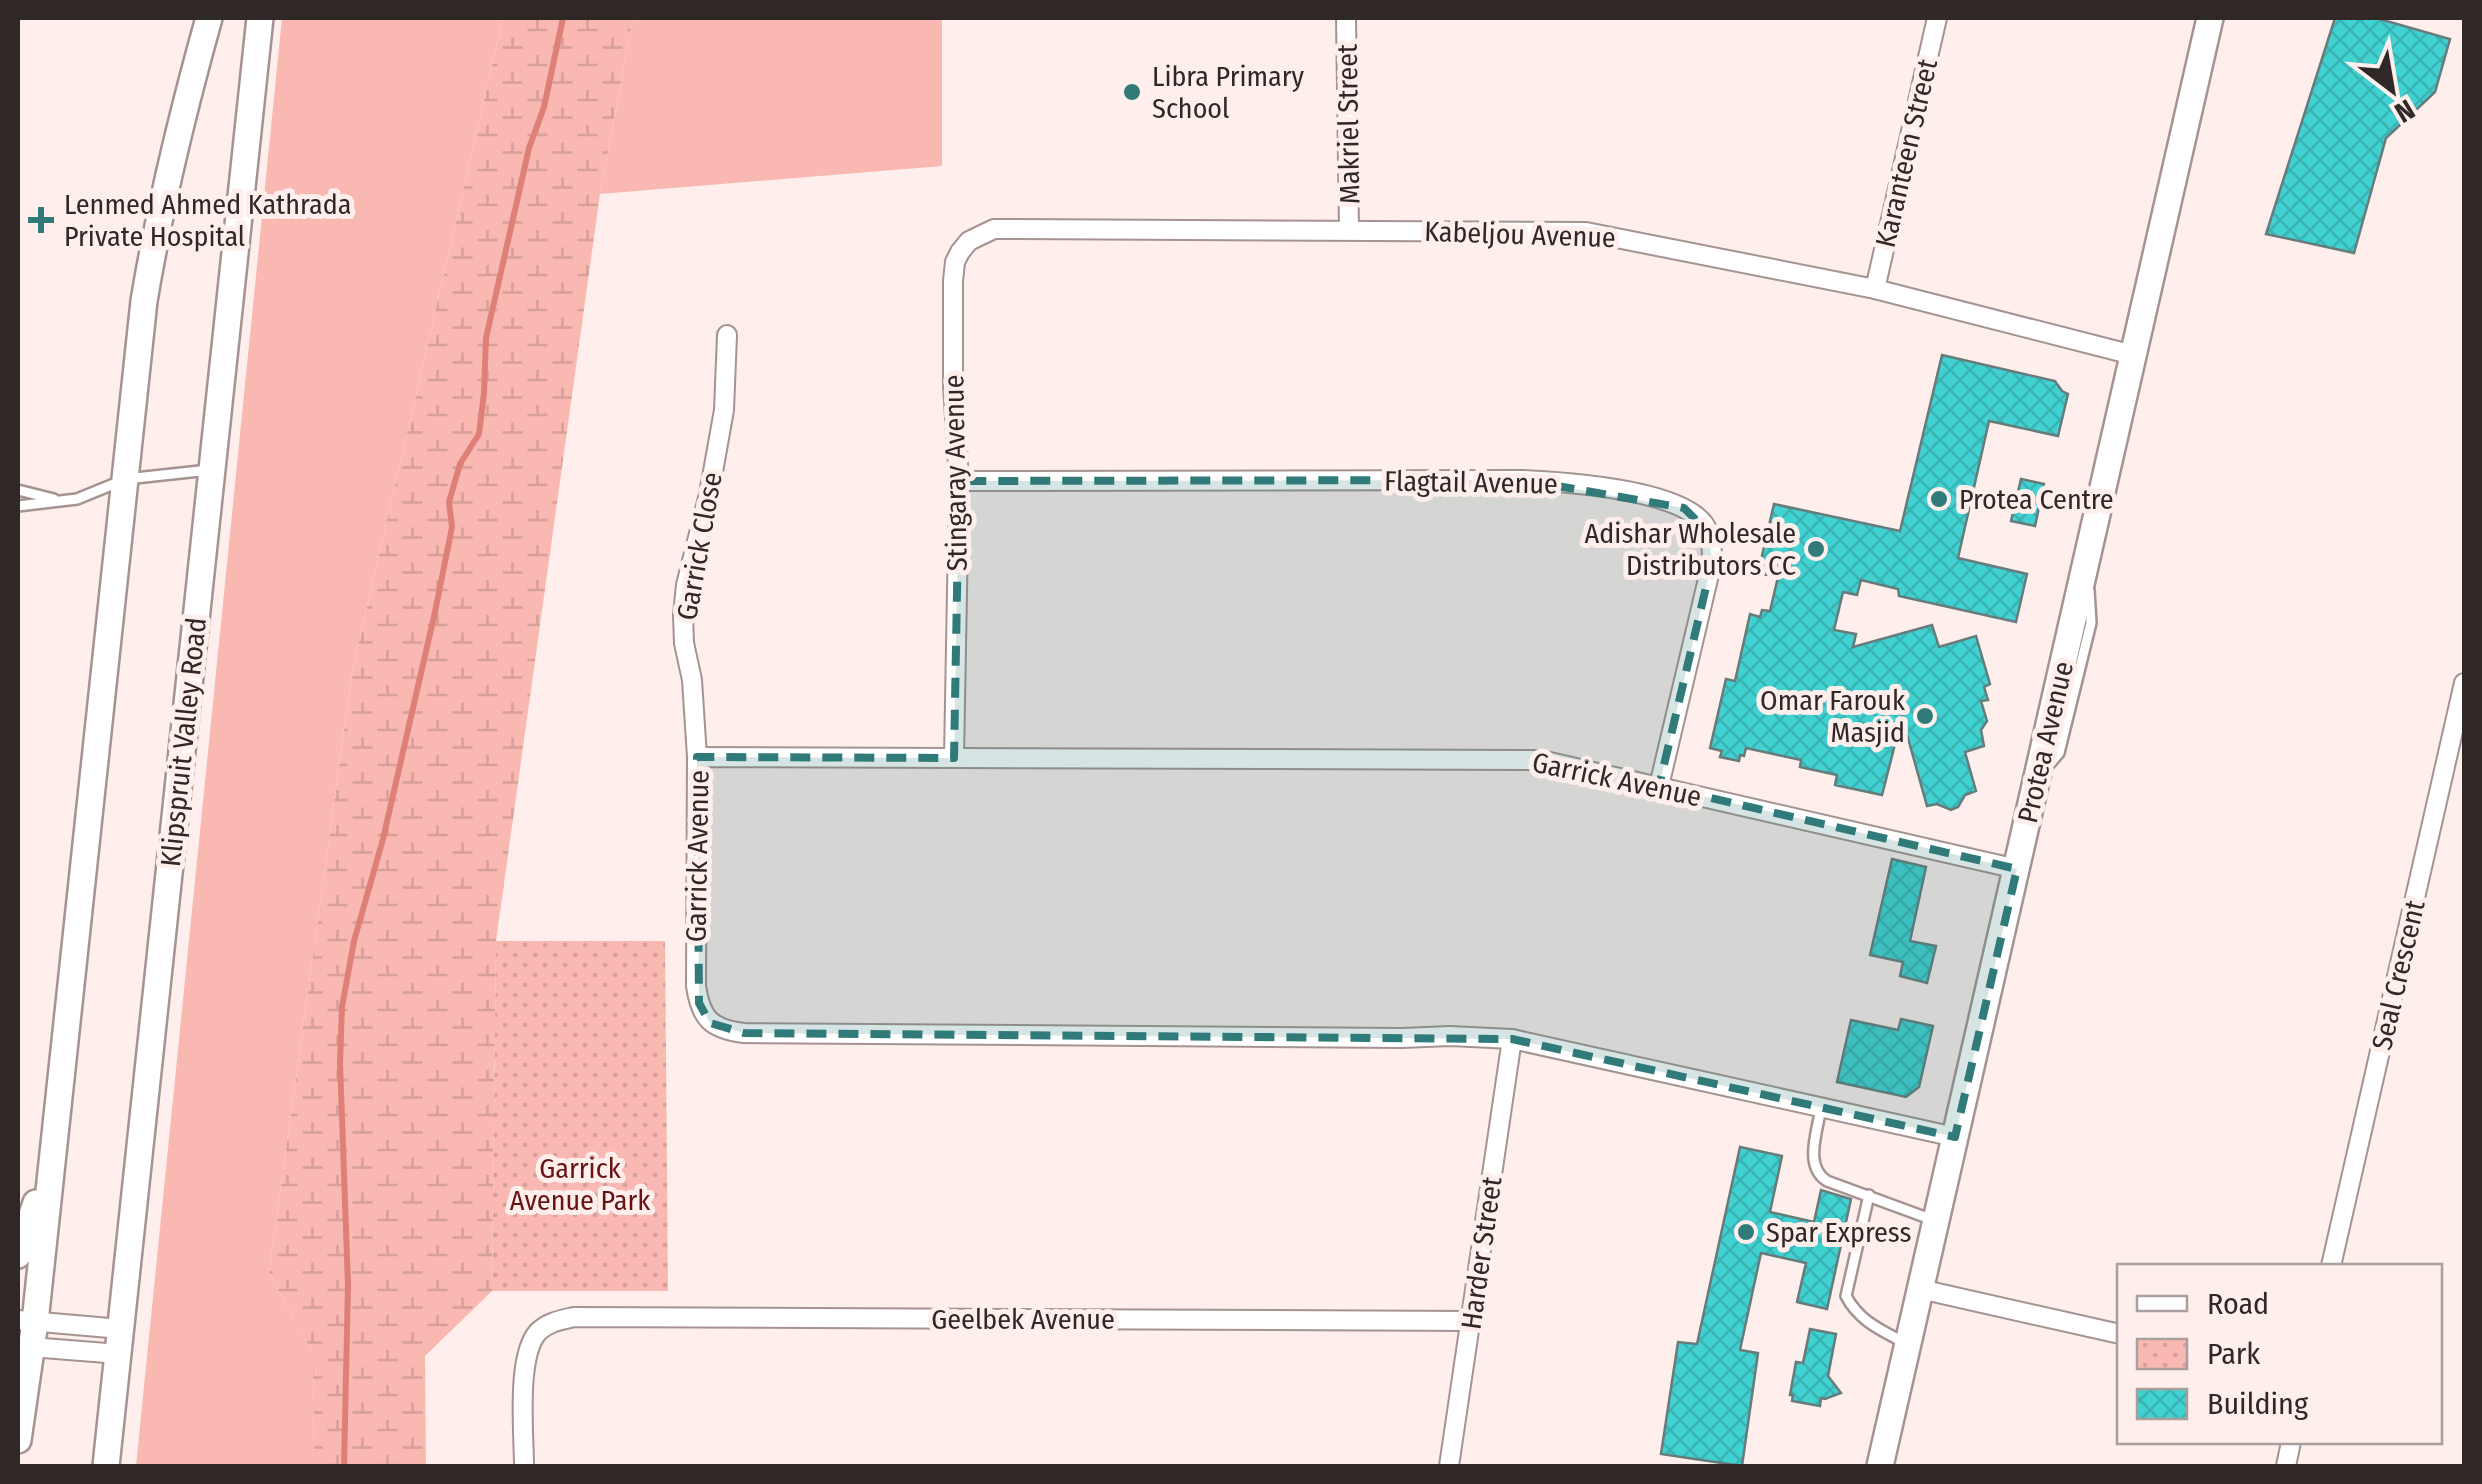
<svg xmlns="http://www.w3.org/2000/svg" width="2482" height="1484" font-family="'Fira Sans Condensed',sans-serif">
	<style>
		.grass { fill: #f9b9b2 }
		.wetland { fill: url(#wetland-marsh) }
		.park { fill: url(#park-dots) }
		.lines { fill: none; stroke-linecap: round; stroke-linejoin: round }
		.stream { stroke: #df8078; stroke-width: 6 }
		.building { fill: url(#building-cross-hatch); stroke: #687b7b; stroke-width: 2.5 }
		.lane-casing { stroke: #a59391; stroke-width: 14 }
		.street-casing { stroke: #a59391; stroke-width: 22 }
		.secondary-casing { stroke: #a59391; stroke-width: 30 }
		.lane { stroke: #fff; stroke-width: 9 }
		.street { stroke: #fff; stroke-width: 18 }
		.secondary { stroke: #fff; stroke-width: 25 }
		.marked { fill: #307a7a; fill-opacity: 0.2; stroke: #307a7a; stroke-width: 8; stroke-dasharray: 20 12; stroke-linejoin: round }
		.poi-dot { fill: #307a7a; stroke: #feeeec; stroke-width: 4 }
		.labels { text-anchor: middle; stroke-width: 10; stroke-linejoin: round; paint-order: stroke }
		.poi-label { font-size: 28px; fill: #2f2827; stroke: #feeeec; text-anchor: start }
		.street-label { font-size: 28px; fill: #2f2827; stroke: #feeeec }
		.park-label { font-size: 28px; fill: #681214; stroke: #feeeec }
	</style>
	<defs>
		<pattern id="wetland-marsh" width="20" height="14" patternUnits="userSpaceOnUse" patternTransform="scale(2.5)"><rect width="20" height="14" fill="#f9b9b2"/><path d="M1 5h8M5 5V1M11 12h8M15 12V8" fill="none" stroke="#d69f99"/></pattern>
		<pattern id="park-dots" width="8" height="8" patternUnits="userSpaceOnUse" patternTransform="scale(2.5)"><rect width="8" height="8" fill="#f9b9b2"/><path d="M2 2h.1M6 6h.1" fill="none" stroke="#d69f99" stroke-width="1.8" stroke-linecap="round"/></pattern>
		<pattern id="building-cross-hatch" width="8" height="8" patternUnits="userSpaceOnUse" patternTransform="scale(2.5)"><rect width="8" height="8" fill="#41d1d1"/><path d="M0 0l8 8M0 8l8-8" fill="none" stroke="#39b3b3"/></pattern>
	</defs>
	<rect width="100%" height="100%" fill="#feeeec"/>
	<g class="grass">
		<polygon points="282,18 503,18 352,672 269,1273 313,1354 314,1466 136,1466"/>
		<polygon points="633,18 942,18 942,166 600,194"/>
	</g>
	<polygon class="wetland" points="503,18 633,18 600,194 496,941 492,1291 425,1356 426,1466 314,1466 313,1354 269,1273 352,672"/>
	<polygon class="park" points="496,941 665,941 668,1291 492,1291"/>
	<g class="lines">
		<polyline class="stream" points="344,1466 348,1285 340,1062 342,1007 354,941 383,839 435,612 452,527 449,502 460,464 479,434 484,393 486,338 529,148 544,107 563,18"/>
	</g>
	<g class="building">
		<polygon points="2335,18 2376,18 2450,39 2435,92 2386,138 2354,253 2266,234"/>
		<polygon points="1942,355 2055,381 2062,391 2068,394 2058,436 1989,421 1958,558 2027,574 2016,622 1899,596 1898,589 1861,580 1857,595 1843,592 1834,630 1856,634 1853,647 1932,625 1939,647 1976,636 1990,684 1984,687 1988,700 1981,701 1987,721 1981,730 1984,746 1965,752 1976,791 1965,795 1958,807 1951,810 1937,804 1927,806 1902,717 1882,795 1835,785 1837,775 1800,767 1801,760 1746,748 1744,756 1740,755 1739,761 1720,757 1722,751 1710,748 1726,679 1735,681 1750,614 1760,617 1762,610 1770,611 1778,577 1758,573 1774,504 1900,531"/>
		<polygon points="2021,479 2044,484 2035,526 2011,521"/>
		<polygon points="1892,859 1926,867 1910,941 1936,946 1927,983 1900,976 1903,962 1870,955"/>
		<polygon points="1901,1019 1933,1026 1919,1087 1906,1097 1837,1082 1851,1020 1898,1030"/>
		<polygon points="1740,1147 1782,1156 1770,1212 1814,1222 1821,1190 1851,1199 1827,1309 1797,1302 1806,1263 1761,1253 1740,1350 1758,1353 1742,1466 1661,1454 1678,1342 1697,1344"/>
		<polygon points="1810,1329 1836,1334 1828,1376 1841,1393 1825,1399 1821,1398 1820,1406 1792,1401 1793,1395 1790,1395 1796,1362 1803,1363"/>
	</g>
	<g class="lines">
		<defs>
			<g id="lane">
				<polyline points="18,490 54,499"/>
				<polyline points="18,506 77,499 126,479 209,470"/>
				<polyline points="2047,767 2059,753 2091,623 2089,590"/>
				<path d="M1821,1107C1818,1130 1803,1166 1827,1181L1933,1220"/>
				<path d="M1869,1195L1846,1296C1859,1321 1881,1330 1905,1343"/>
			</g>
			<g id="street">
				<polyline points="1346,18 1349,230"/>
				<polyline points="1875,289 1937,18"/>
				<path d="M959,481L1523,480C1565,482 1678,489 1704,524C1712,536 1712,548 1712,562L1659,786"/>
				<polyline points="697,757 692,680 684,643 683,615 686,585 709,494 724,410 727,335"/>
				<polyline points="954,758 959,481 953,385 953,281 955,262 960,252 969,241 994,229 1586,232 1875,289 2133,355"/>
				<path d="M1955,1137L1512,1039L1450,1036L1402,1038L744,1033C711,1029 701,1019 696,986L697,757L1541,760L2017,869"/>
				<polyline points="2331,1266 2464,683"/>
				<polyline points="1920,1289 2120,1334"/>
				<polyline points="18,1320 121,1329"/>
				<polyline points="18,1346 119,1354"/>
				<path d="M524,1466C524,1434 516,1356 538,1332C548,1322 561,1320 574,1317L1472,1321"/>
				<polyline points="1449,1466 1512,1039"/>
				<polyline points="2286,1466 2291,1442"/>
			</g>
			<g id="secondary">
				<polyline points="18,1255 36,1203"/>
				<path d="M18,1440L35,1322L144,301C160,205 183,111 209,18"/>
				<polyline points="106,1466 260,18"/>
				<polyline points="1880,1466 2210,18"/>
			</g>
		</defs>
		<use href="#lane" class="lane-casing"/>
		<use href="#street" class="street-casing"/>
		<use href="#secondary" class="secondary-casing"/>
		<use href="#lane" class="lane"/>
		<use href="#street" class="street"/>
		<use href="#secondary" class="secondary"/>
	</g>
	<path class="marked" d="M1523,480L1684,508L1709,533L1712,562L1659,786L2017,869L1955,1137L1512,1039L744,1033L710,1023L699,1003L697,757L954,758L959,481Z"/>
	<g class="poi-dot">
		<circle cx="1132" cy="92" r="10"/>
		<path d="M36 205h10v10h10v10h-10v10h-10v-10h-10v-10h10z"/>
		<circle cx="1939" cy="499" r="10"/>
		<circle cx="1816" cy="549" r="10"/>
		<circle cx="1925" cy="716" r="10"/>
		<circle cx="1746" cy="1232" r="10"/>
	</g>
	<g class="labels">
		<g class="poi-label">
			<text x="1152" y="86">Libra Primary<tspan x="1152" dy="32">School</tspan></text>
			<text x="64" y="214">Lenmed Ahmed Kathrada<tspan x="64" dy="32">Private Hospital</tspan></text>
			<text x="1959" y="509">Protea Centre</text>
			<text x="1796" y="543" text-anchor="end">Adishar Wholesale<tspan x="1796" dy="32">Distributors CC</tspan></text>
			<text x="1905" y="710" text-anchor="end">Omar Farouk<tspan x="1905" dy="32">Masjid</tspan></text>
			<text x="1766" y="1242">Spar Express</text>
		</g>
		<g class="street-label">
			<text transform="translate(1348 124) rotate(-91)" y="10">Makriel Street</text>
			<text transform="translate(1906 153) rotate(-77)" y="10">Karanteen Street</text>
			<text transform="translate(1520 234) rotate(2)" y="10">Kabeljou Avenue</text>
			<text transform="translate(955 473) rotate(-91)" y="10">Stingaray Avenue</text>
			<text transform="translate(1471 482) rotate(1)" y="10">Flagtail Avenue</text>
			<text transform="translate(699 546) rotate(-80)" y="10">Garrick Close</text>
			<text transform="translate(183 742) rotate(-84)" y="10">Klipspruit Valley Road</text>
			<text transform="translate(2045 742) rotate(-77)" y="10">Protea Avenue</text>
			<text transform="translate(1617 779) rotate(12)" y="10">Garrick Avenue</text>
			<text transform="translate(697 856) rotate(-89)" y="10">Garrick Avenue</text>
			<text transform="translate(2398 975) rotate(-77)" y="10">Seal Crescent</text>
			<text transform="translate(1481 1253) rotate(-82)" y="10">Harder Street</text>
			<text x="1023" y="1329">Geelbek Avenue</text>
		</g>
		<g class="park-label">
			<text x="580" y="1178">Garrick<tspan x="580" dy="32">Avenue Park</tspan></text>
		</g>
	</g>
	<rect width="2482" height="1484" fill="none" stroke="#2f2827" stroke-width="40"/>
	<rect x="2117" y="1264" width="325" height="180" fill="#feeeec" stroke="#ab9f9d" stroke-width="2.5"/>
	<rect x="2137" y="1296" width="50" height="15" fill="#ffffff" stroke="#ab9f9d" stroke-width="2.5"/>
	<text x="2207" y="1314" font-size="30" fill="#2f2827">Road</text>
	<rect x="2137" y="1339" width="50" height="30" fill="url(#park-dots)" stroke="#ab9f9d" stroke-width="2.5"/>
	<text x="2207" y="1364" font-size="30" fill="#2f2827">Park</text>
	<rect x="2137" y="1389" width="50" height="30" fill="url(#building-cross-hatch)" stroke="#ab9f9d" stroke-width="2.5"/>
	<text x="2207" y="1414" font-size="30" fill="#2f2827">Building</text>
	<g transform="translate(2392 90) rotate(149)" stroke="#feeeec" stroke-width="8" paint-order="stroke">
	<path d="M0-8L18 38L0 25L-18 38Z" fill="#2f2827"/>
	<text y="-15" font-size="28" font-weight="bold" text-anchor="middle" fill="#2f2827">N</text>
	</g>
</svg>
